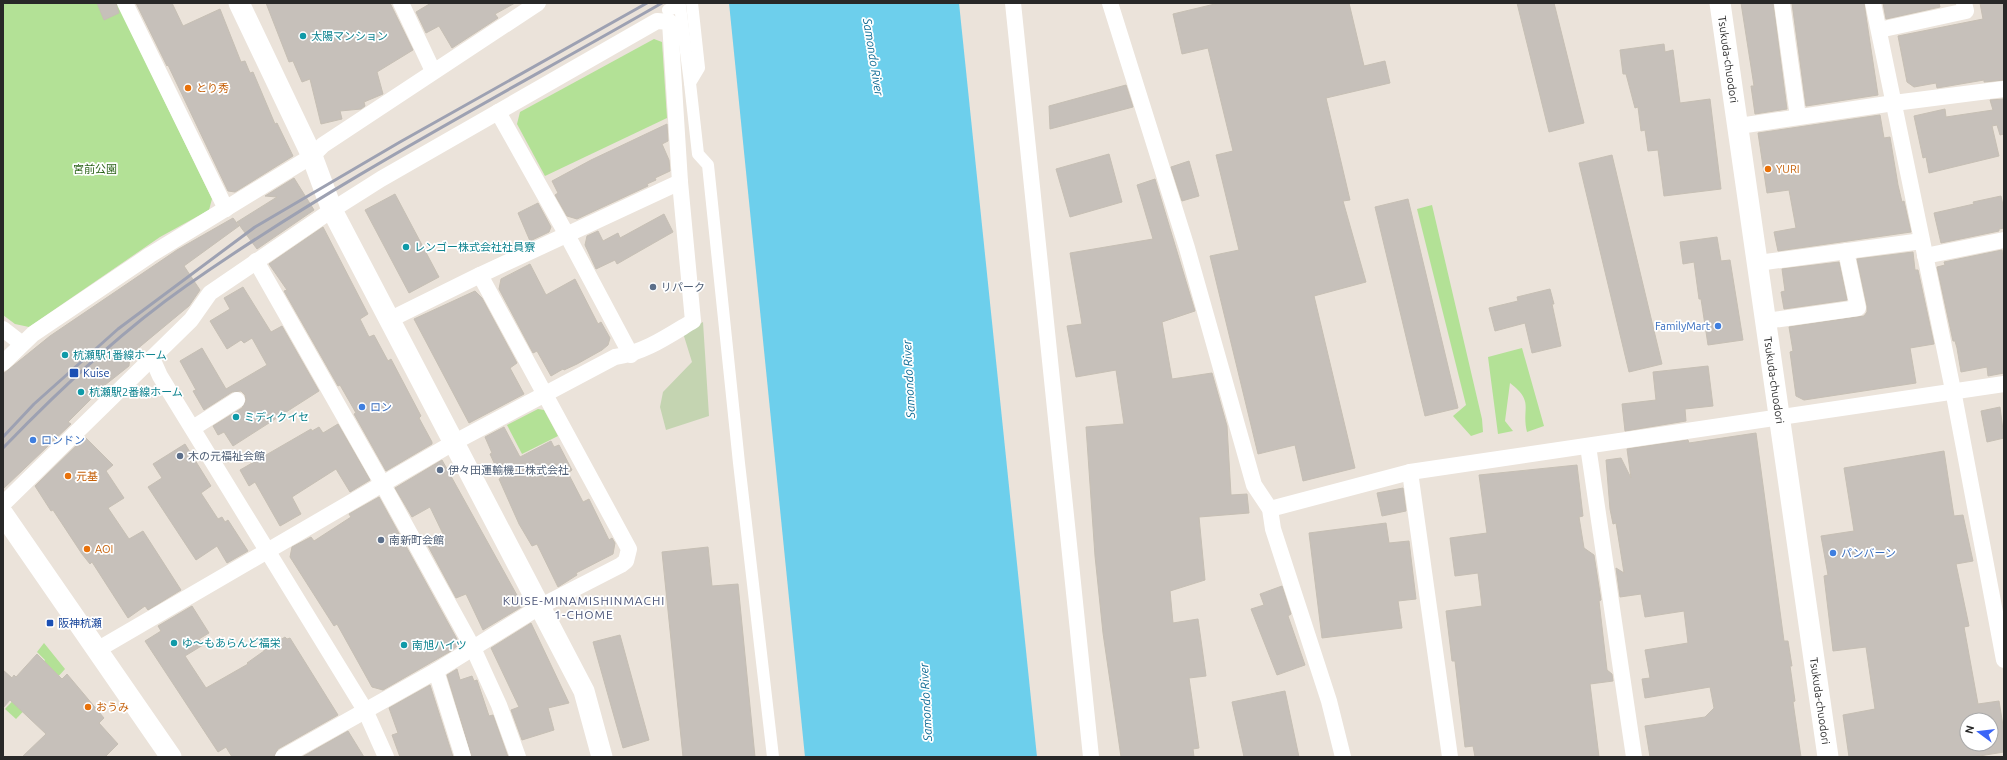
<svg xmlns="http://www.w3.org/2000/svg" width="2007" height="760" font-family="Ubuntu,'Noto Sans JP',sans-serif">
	<style>
		.green { fill: #b3e196 }
		.cemetery { fill: #c4d4b1 }
		.water { fill: #6dcfec }
		.building { fill: #c6c0ba; stroke: #c6bfb4; fill-rule: evenodd }
		.lines { fill: none; stroke-linecap: round; stroke-linejoin: round }
		.pedestrian { stroke: #fff; stroke-width: 12 }
		.minor { stroke: #fff; stroke-width: 16 }
		.tertiary { stroke: #fff; stroke-width: 21 }
		.rail { stroke: #9da1b2; stroke-width: 3 }
		.culture-dot { fill: #0f9aa8; stroke: #fff; stroke-width: 1.5 }
		.food-dot { fill: #e8710a; stroke: #fff; stroke-width: 1.5 }
		.service-dot { fill: #5c6f8a; stroke: #fff; stroke-width: 1.5 }
		.shop-dot { fill: #3f7fe0; stroke: #fff; stroke-width: 1.5 }
		.transit-dot { fill: #1a4fb4; stroke: #fff; stroke-width: 1.5 }
		.labels { text-anchor: middle; stroke-width: 3.5; stroke-linejoin: round; paint-order: stroke }
		.culture-label { font-size: 11px; fill: #0d838f; stroke: #fff; text-anchor: start }
		.street-label { font-size: 11px; fill: #282828; stroke: #fff }
		.food-label { font-size: 11px; fill: #c56008; stroke: #fff; text-anchor: start }
		.park-label { font-size: 11px; fill: #2c631a; stroke: #fff }
		.service-label { font-size: 11px; fill: #4e5e75; stroke: #fff; text-anchor: start }
		.shop-label { font-size: 11px; fill: #366cbe; stroke: #fff; text-anchor: start }
		.transit-label { font-size: 11px; fill: #164399; stroke: #fff; text-anchor: start }
		.water-label { font-size: 12px; font-style: italic; fill: #0f6c95; stroke: #fff }
		.neighbourhood-label { font-size: 12px; letter-spacing: 1px; fill: #4a5478; stroke: #fff }
	</style>
	<rect width="100%" height="100%" fill="#ebe3da"/>
	<g class="green">
		<polygon points="3,3 117,3 212,199 209,210 160,237 29,327 15,324 3,315"/>
		<polygon points="654,39 662,42 667,118 545,176 517,124 520,112"/>
		<polygon points="1432,205 1482,419 1483,432 1471,436 1453,416 1466,405 1417,209"/>
		<path d="M1522,348L1544,426L1527,432C1521,408 1535,402 1510,383L1505,421L1513,431L1498,434L1488,357Z"/>
		<polygon points="538,409 544,410 558,436 522,454 507,425"/>
		<polygon points="44,643 65,669 48,688 39,667 45,660 37,652"/>
		<polygon points="23,690 35,699 16,719 5,709"/>
	</g>
	<polygon class="cemetery" points="703,322 709,416 666,430 660,407 663,392 692,362 683,333"/>
	<polygon class="water" points="729,3 959,3 1037,757 805,757"/>
	<g class="building">
		<polygon points="97,3 116,3 119,13 104,20"/>
		<polygon points="136,3 172,3 183,26 220,9 241,62 245,61 250,73 253,72 275,124 277,123 293,156 235,192 228,191 168,65 167,66"/>
		<polygon points="266,3 390,3 413,50 377,72 383,94 364,102 365,106 361,109 340,111 342,119 321,124 310,79 302,82 293,61 289,62"/>
		<polygon points="431,3 515,3 495,14 498,18 452,48 439,26 426,33 416,12"/>
		<polygon points="1219,3 1349,3 1364,66 1385,61 1390,83 1326,98 1350,200 1343,201 1366,282 1314,296 1355,468 1303,481 1295,445 1258,454 1210,256 1239,250 1216,155 1233,151 1208,48 1182,54 1173,14"/>
		<polygon points="1517,3 1554,3 1584,123 1549,132"/>
		<polygon points="1741,3 1773,3 1787,109 1755,114 1751,86 1754,86"/>
		<polygon points="1792,3 1864,3 1878,95 1806,106"/>
		<polygon points="1883,3 1939,3 1940,7 1886,19"/>
		<polygon points="1980,3 2004,3 2004,80 1984,82 1984,80 1937,88 1936,83 1914,87 1907,82 1898,36 1983,19"/>
		<polygon points="1664,44 1665,52 1673,50 1680,103 1710,99 1721,189 1664,196 1658,150 1648,151 1645,130 1641,131 1638,107 1635,108 1626,74 1623,74 1620,50"/>
		<polygon points="1126,85 1133,107 1050,129 1049,106"/>
		<polygon points="2004,99 2004,134 2000,135 1997,125 1992,126 1999,156 1929,173 1926,157 1923,158 1914,116 1945,109 1946,117 1993,110 1990,100"/>
		<polygon points="1880,115 1884,138 1890,137 1898,185 1902,202 1904,201 1911,232 1778,251 1774,232 1796,228 1789,190 1767,193 1758,133"/>
		<polygon points="667,124 668,141 662,144 669,160 670,171 655,178 656,180 647,184 648,186 577,219 567,216 555,195 558,193 552,181 591,160"/>
		<polygon points="1109,154 1122,202 1070,217 1056,169"/>
		<polygon points="1612,155 1662,364 1629,372 1579,163"/>
		<polygon points="1189,161 1199,196 1182,201 1171,167"/>
		<polygon points="294,178 314,210 257,249 237,222 277,197 265,196"/>
		<polygon points="1155,179 1195,311 1162,322 1172,379 1212,373 1227,426 1231,495 1247,494 1249,513 1199,517 1205,580 1170,591 1173,623 1198,619 1206,676 1189,678 1199,748 1193,749 1194,757 1121,757 1103,633 1095,556 1086,427 1124,424 1116,370 1076,377 1067,326 1082,324 1070,253 1153,239 1137,185"/>
		<polygon points="395,194 439,277 409,293 365,210"/>
		<polygon points="2001,196 2004,210 2004,228 1999,229 1999,231 1941,243 1934,213 1974,204 1973,202"/>
		<polygon points="1408,199 1458,408 1425,416 1375,207"/>
		<polygon points="538,203 551,227 549,232 530,241 518,213"/>
		<polygon points="664,214 673,232 617,264 615,260 596,269 585,245 587,236 598,231 603,241 618,233 620,238"/>
		<polygon points="233,218 239,226 184,266 200,290 189,306 130,355 129,366 105,385 68,422 71,424 3,489 3,374 50,336 177,250"/>
		<polygon points="323,227 368,314 360,319 369,337 374,335 388,361 391,359 421,416 419,418 432,442 432,444 386,471 354,414 356,413 340,385 338,386 284,291 287,290 269,264"/>
		<polygon points="1717,237 1721,261 1730,260 1743,340 1708,345 1701,299 1699,299 1694,262 1683,264 1680,242"/>
		<polygon points="2002,250 2004,264 2004,373 1988,376 1987,367 1961,372 1957,348 1955,341 1953,341 1937,267 1945,265 1944,262"/>
		<polygon points="1913,252 1915,270 1918,270 1934,344 1910,348 1916,383 1804,400 1796,396 1790,352 1793,351 1789,327 1864,316 1867,312 1867,306 1857,259"/>
		<polygon points="1839,262 1847,300 1784,309 1781,292 1785,291 1782,269"/>
		<polygon points="530,264 546,295 575,279 598,324 601,322 610,338 608,345 602,350 577,364 564,370 563,369 551,376 537,351 533,353 499,289 501,279"/>
		<polygon points="243,287 271,332 282,326 319,391 233,446 224,432 218,435 213,426 242,408 246,400 245,395 241,391 232,392 204,410 193,391 196,390 180,361 202,348 226,389 267,365 252,338 244,343 241,340 227,349 210,321 230,309 224,298"/>
		<polygon points="1550,289 1554,304 1552,304 1561,346 1532,353 1525,323 1495,331 1489,308 1518,301 1517,297"/>
		<polygon points="475,291 482,298 517,363 510,368 524,394 469,423 414,319"/>
		<polygon points="1708,366 1713,406 1685,409 1686,421 1625,431 1622,404 1656,400 1653,372"/>
		<polygon points="2000,407 2004,438 1987,442 1981,411"/>
		<polygon points="338,424 370,480 350,492 336,469 292,497 301,514 280,526 255,482 249,486 240,470 311,429 312,431 319,427 323,433"/>
		<polygon points="504,427 520,457 551,441 554,447 559,445 572,470 568,473 583,502 589,499 609,540 612,538 615,543 613,554 576,573 577,575 558,587 537,544 532,546 519,524 499,479 501,478 490,454 492,453 485,437"/>
		<polygon points="1756,433 1784,641 1788,641 1792,666 1790,666 1795,701 1793,702 1801,757 1650,757 1645,726 1705,717 1714,708 1710,687 1645,698 1642,679 1650,678 1645,650 1688,643 1684,611 1645,617 1641,594 1620,597 1616,568 1624,573 1616,523 1613,524 1610,509 1606,460 1621,458 1631,478 1627,449 1688,440 1689,443"/>
		<polygon points="85,437 113,465 106,471 124,498 108,508 129,539 143,531 181,590 148,610 145,606 128,618 92,562 90,564 82,554 53,510 51,511 35,486"/>
		<polygon points="185,444 211,486 201,493 218,519 222,517 225,522 228,520 248,551 227,563 217,546 196,560 148,487 162,478 153,464"/>
		<path d="M1944,451L1954,516L1963,515L1973,561L1956,564L1969,626L1964,627L1978,704L1999,701L2004,732V752L1973,757H1849L1843,715L1875,709L1866,647L1833,651L1824,576L1828,575L1821,536L1854,531L1844,468ZM1967,720H1991V744H1967Z"/>
		<polygon points="442,460 523,606 483,630 466,594 456,598 427,544 444,536 430,507 412,517 395,488"/>
		<polygon points="1577,465 1583,516 1579,517 1584,548 1594,555 1601,600 1599,601 1607,670 1612,674 1613,681 1590,684 1599,757 1475,757 1473,746 1465,747 1455,661 1452,661 1446,611 1482,606 1478,573 1455,576 1450,538 1487,533 1479,475"/>
		<polygon points="1403,488 1406,511 1382,516 1377,493"/>
		<polygon points="379,497 458,641 457,646 451,651 383,690 372,687 337,624 334,626 290,557 292,547 311,537 314,541 351,517 349,514"/>
		<polygon points="1386,523 1389,543 1409,541 1416,599 1398,601 1402,628 1322,638 1309,533"/>
		<polygon points="708,547 712,586 738,584 755,757 683,757 662,552"/>
		<polygon points="1282,586 1291,614 1288,616 1305,665 1277,675 1251,609 1264,605 1260,594"/>
		<polygon points="192,606 209,633 199,639 203,645 185,656 206,688 248,664 247,663 264,651 264,650 285,637 287,639 290,638 338,715 278,749 274,757 232,757 226,747 218,752 145,641 161,631 158,626"/>
		<polygon points="531,623 569,703 548,708 554,730 522,740 511,710 519,707 491,648"/>
		<polygon points="620,635 649,740 623,748 593,642"/>
		<polygon points="37,654 62,679 67,674 104,718 99,723 118,744 105,757 22,757 46,734 10,700 3,708 3,670 12,678 14,675 16,677"/>
		<polygon points="457,669 460,680 472,676 474,681 477,680 489,716 493,715 508,757 472,757 447,675"/>
		<polygon points="430,685 453,757 400,757 392,735 398,733 389,708"/>
		<polygon points="1285,691 1299,757 1244,757 1232,702"/>
		<polygon points="348,731 364,757 302,757"/>
	</g>
	<g class="lines">
		<g class="pedestrian">
			<polyline points="692,3 699,68 690,83 698,154 708,165 739,463 773,757"/>
			<polyline points="668,10 680,6 690,83"/>
		</g>
		<g class="minor">
			<polyline points="125,3 226,209"/>
			<polyline points="401,3 433,71"/>
			<polyline points="1013,3 1091,757"/>
			<polyline points="1110,3 1187,248 1254,485 1270,509 1273,529 1329,701 1343,757"/>
			<polyline points="1782,3 1798,117"/>
			<polyline points="1873,3 1953,390 2004,660"/>
			<polyline points="1879,30 1966,11 1964,3"/>
			<polyline points="498,112 567,235 631,355"/>
			<polyline points="1739,126 1894,103 2004,89"/>
			<polyline points="1925,256 2004,240"/>
			<polyline points="256,261 382,483 473,648 499,705 518,757"/>
			<polyline points="1758,263 1922,241"/>
			<polyline points="389,320 480,275 680,182"/>
			<polyline points="1766,321 1858,308 1846,251"/>
			<polyline points="3,329 21,343"/>
			<polyline points="152,358 160,376 365,710 386,757"/>
			<polyline points="3,363 33,334 150,255 312,156 323,145 538,3"/>
			<polyline points="193,428 237,400"/>
			<polyline points="1588,446 1634,757"/>
			<polyline points="1410,472 1450,757"/>
			<path d="M3,504L191,320L210,293L332,210L381,179L657,21L670,22L680,182L693,321C668,336 644,353 615,357L453,443L97,650"/>
			<polyline points="1270,509 1410,472 2004,384"/>
			<polyline points="436,671 463,757"/>
			<polyline points="283,757 436,671 541,606 621,565 626,561 629,549 480,275"/>
		</g>
		<g class="tertiary">
			<polyline points="239,3 312,156 332,210 584,691 602,757"/>
			<path id="s1" d="M1720,3L1828,757"/>
			<polyline points="3,514 171,757"/>
		</g>
		<g class="rail">
			<polyline points="3,437 34,404 118,329 255,227 400,142 647,3"/>
			<path d="M3,448C59,390 119,333 186,286C337,180 502,95 662,3"/>
		</g>
	</g>
	<g class="culture-dot">
		<circle cx="303" cy="36" r="4"/>
		<circle cx="406" cy="247" r="4"/>
		<circle cx="65" cy="355" r="4"/>
		<circle cx="81" cy="392" r="4"/>
		<circle cx="236" cy="417" r="4"/>
		<circle cx="174" cy="643" r="4"/>
		<circle cx="404" cy="645" r="4"/>
	</g>
	<g class="food-dot">
		<circle cx="188" cy="88" r="4"/>
		<circle cx="1768" cy="169" r="4"/>
		<circle cx="68" cy="476" r="4"/>
		<circle cx="87" cy="549" r="4"/>
		<circle cx="88" cy="707" r="4"/>
	</g>
	<g class="service-dot">
		<circle cx="653" cy="287" r="4"/>
		<circle cx="180" cy="456" r="4"/>
		<circle cx="440" cy="470" r="4"/>
		<circle cx="381" cy="540" r="4"/>
	</g>
	<g class="shop-dot">
		<circle cx="1718" cy="326" r="4"/>
		<circle cx="362" cy="407" r="4"/>
		<circle cx="33" cy="440" r="4"/>
		<circle cx="1833" cy="553" r="4"/>
	</g>
	<g class="transit-dot">
		<rect x="69" y="368" width="10" height="10" rx="2"/>
		<rect x="46" y="619" width="8" height="8" rx="2"/>
	</g>
	<g class="labels">
		<g class="culture-label">
			<text x="311" y="40">太陽マンション</text>
			<text x="414" y="251">レンゴー株式会社社員寮</text>
			<text x="73" y="359">杭瀬駅1番線ホーム</text>
			<text x="89" y="396">杭瀬駅2番線ホーム</text>
			<text x="244" y="421">ミディクイセ</text>
			<text x="182" y="647">ゆ～もあらんど福栄</text>
			<text x="412" y="649">南旭ハイツ</text>
		</g>
		<g class="street-label">
			<text dy="4" stroke="none"><textPath href="#s1" startOffset="57">Tsukuda-chuodori</textPath></text>
			<text dy="4" stroke="none"><textPath href="#s1" startOffset="381">Tsukuda-chuodori</textPath></text>
			<text dy="4" stroke="none"><textPath href="#s1" startOffset="705">Tsukuda-chuodori</textPath></text>
		</g>
		<g class="food-label">
			<text x="196" y="92">とり秀</text>
			<text x="1776" y="173">YURI</text>
			<text x="76" y="480">元基</text>
			<text x="95" y="553">AOI</text>
			<text x="96" y="711">おうみ</text>
		</g>
		<g class="park-label">
			<text x="95" y="173">宮前公園</text>
		</g>
		<g class="service-label">
			<text x="661" y="291">リパーク</text>
			<text x="188" y="460">木の元福祉会館</text>
			<text x="448" y="474">伊々田運輸機工株式会社</text>
			<text x="389" y="544">南新町会館</text>
		</g>
		<g class="shop-label">
			<text x="1710" y="330" text-anchor="end">FamilyMart</text>
			<text x="370" y="411">ロン</text>
			<text x="41" y="444">ロンドン</text>
			<text x="1841" y="557">パンバーン</text>
		</g>
		<g class="transit-label">
			<text x="83" y="377">Kuise</text>
			<text x="58" y="627">阪神杭瀬</text>
		</g>
		<g class="water-label">
			<text transform="translate(873 57) rotate(81)" y="4">Samondo River</text>
			<text transform="translate(909 379) rotate(-93)" y="4">Samondo River</text>
			<text transform="translate(926 702) rotate(-93)" y="4">Samondo River</text>
		</g>
		<g class="neighbourhood-label">
			<text x="584" y="605">KUISE-MINAMISHINMACHI<tspan x="584" dy="14">1-CHOME</tspan></text>
		</g>
	</g>
	<rect width="2007" height="760" fill="none" stroke="#282828" stroke-width="8"/>
	<g transform="translate(1979 732) rotate(285)"><circle r="19" fill="#ffffff" stroke="#a9a9a9"/>
	<path d="M0-3L7 15L0 10L-7 15Z" fill="#3b65f7"/>
	<text y="-6" font-size="11" font-weight="bold" text-anchor="middle" fill="#282828">N</text>
	</g>
</svg>
